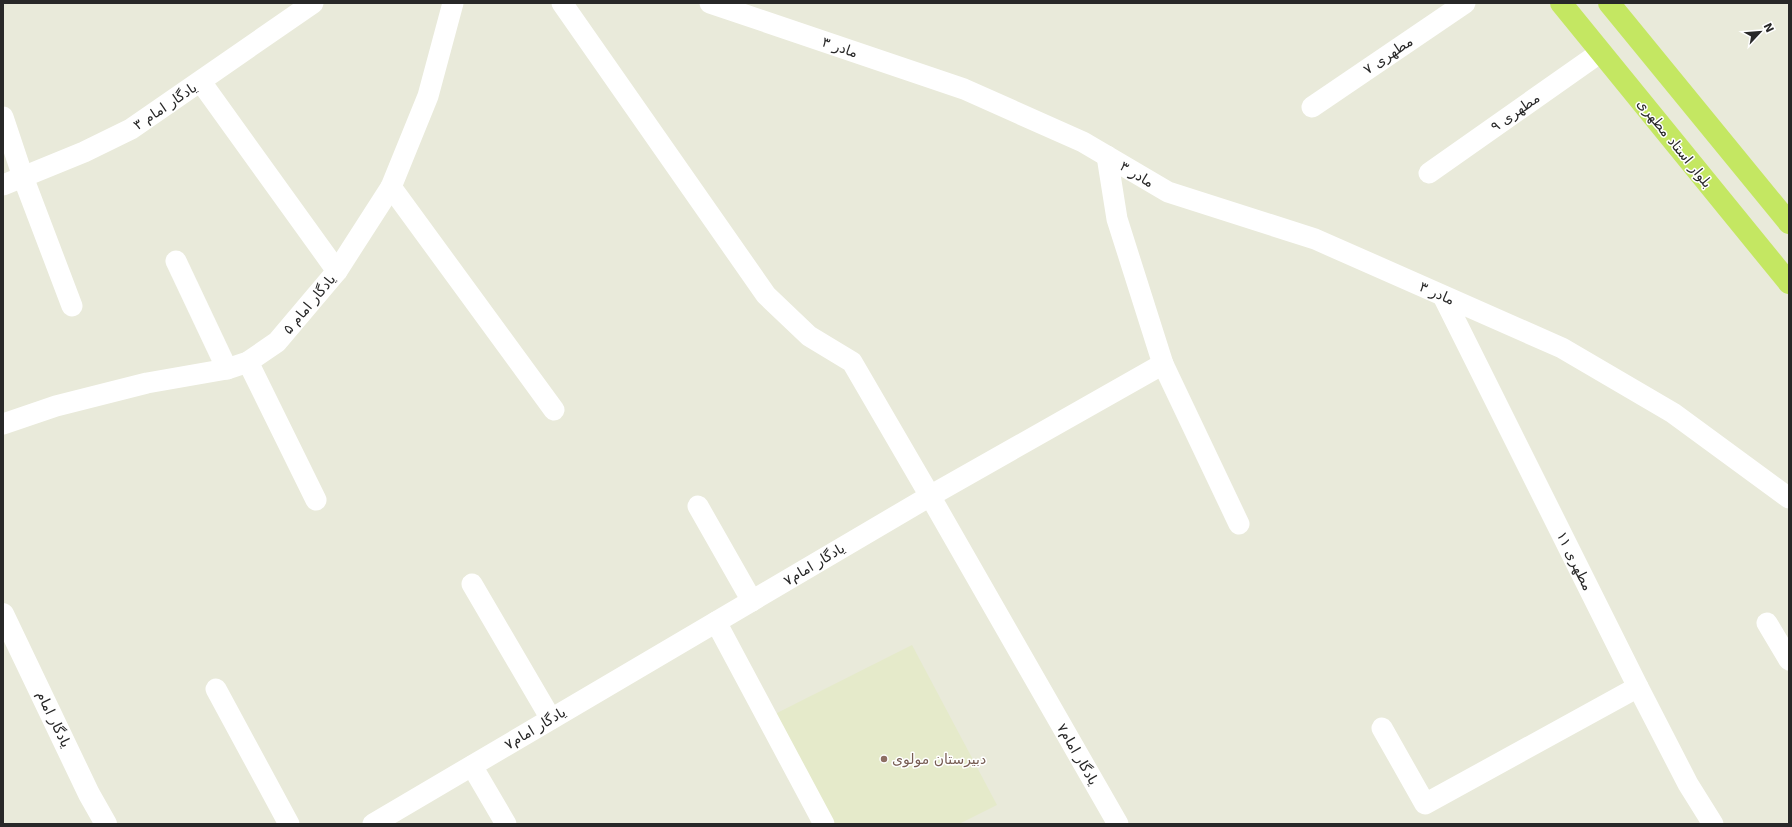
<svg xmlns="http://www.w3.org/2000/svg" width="1792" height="827" font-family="'DejaVu Sans',Vazirmatn,sans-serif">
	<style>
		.education { fill: #e5eaca }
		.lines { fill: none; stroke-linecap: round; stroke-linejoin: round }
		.street { stroke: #fff; stroke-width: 21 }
		.secondary { stroke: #fff; stroke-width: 22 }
		.primary { stroke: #c4e762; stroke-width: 22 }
		.education-dot { fill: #8d6e63; stroke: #fff; stroke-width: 1.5 }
		.labels { text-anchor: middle; stroke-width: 3; stroke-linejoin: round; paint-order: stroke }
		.street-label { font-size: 14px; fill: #282828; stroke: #fff }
		.education-label { font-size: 14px; fill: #785e54; stroke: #fff; text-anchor: start }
	</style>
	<rect width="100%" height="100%" fill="#e9eada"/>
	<polygon class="education" points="912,645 997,805 959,824 826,824 775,714"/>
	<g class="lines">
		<g class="street">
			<polyline points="562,3 766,295 809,336 852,362 930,496 1163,364 1117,219 1107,156"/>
			<polyline points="710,3 964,89 1083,142 1168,192 1315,239 1562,348 1673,413 1789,498"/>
			<polyline points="201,82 337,271"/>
			<polyline points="1312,107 1465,3"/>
			<polyline points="3,117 23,177 72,306"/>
			<polyline points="1429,173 1601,52"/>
			<polyline points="3,185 84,152 131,129 313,3"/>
			<polyline points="391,187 554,410"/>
			<polyline points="176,261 227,369"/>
			<polyline points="1443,296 1638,687 1688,784 1713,824"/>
			<polyline points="248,362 316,500"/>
			<polyline points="1163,364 1239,524"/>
			<polyline points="3,424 56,406 147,383 227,369 248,362 277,342 337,271 391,187 428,96 453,3"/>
			<polyline points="698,506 752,601"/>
			<polyline points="472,584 551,719"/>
			<polyline points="716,622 824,824"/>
			<polyline points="1767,623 1789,660"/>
			<polyline points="216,689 289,824"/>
			<polyline points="1382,728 1425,804 1638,687"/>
			<polyline points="472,766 506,824"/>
			<polyline points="373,824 930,496 1118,824"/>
		</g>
		<polyline class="secondary" points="3,614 89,794 106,824"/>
		<g class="primary">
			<polyline points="1561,3 1789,283"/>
			<polyline points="1609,3 1789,223"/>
		</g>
	</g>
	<circle class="education-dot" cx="884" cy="759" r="4"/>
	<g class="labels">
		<g class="street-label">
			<text transform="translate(840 47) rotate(19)" y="5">مادر ۳</text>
			<text transform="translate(1388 55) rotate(-34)" y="5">مطهری ۷</text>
			<text transform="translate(165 106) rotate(-34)" y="5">یادگار امام ۳</text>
			<text transform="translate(1515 112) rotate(-35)" y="5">مطهری ۹</text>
			<text transform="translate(1675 143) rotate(51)" y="5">بلوار استاد مطهری</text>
			<text transform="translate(1137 174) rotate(31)" y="5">مادر ۳</text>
			<text transform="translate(1437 293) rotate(24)" y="5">مادر ۳</text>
			<text transform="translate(309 304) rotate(-50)" y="5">یادگار امام ۵</text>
			<text transform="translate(1575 561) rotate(64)" y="5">مطهری ۱۱</text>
			<text transform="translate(814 564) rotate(-31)" y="5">یادگار امام۷</text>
			<text transform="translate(54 719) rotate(64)" y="5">یادگار امام</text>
			<text transform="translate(535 728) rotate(-31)" y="5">یادگار امام۷</text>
			<text transform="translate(1078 754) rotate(60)" y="5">یادگار امام۷</text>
		</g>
		<g class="education-label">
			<text x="892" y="764">دبیرستان مولوی</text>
		</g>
	</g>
	<rect width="1792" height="827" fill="none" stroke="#282828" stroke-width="8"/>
	<g transform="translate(1760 32) rotate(64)" stroke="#ffffff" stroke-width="3" paint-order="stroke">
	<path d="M0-3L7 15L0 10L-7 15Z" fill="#282828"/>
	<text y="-6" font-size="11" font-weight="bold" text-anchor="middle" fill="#282828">N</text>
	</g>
</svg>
